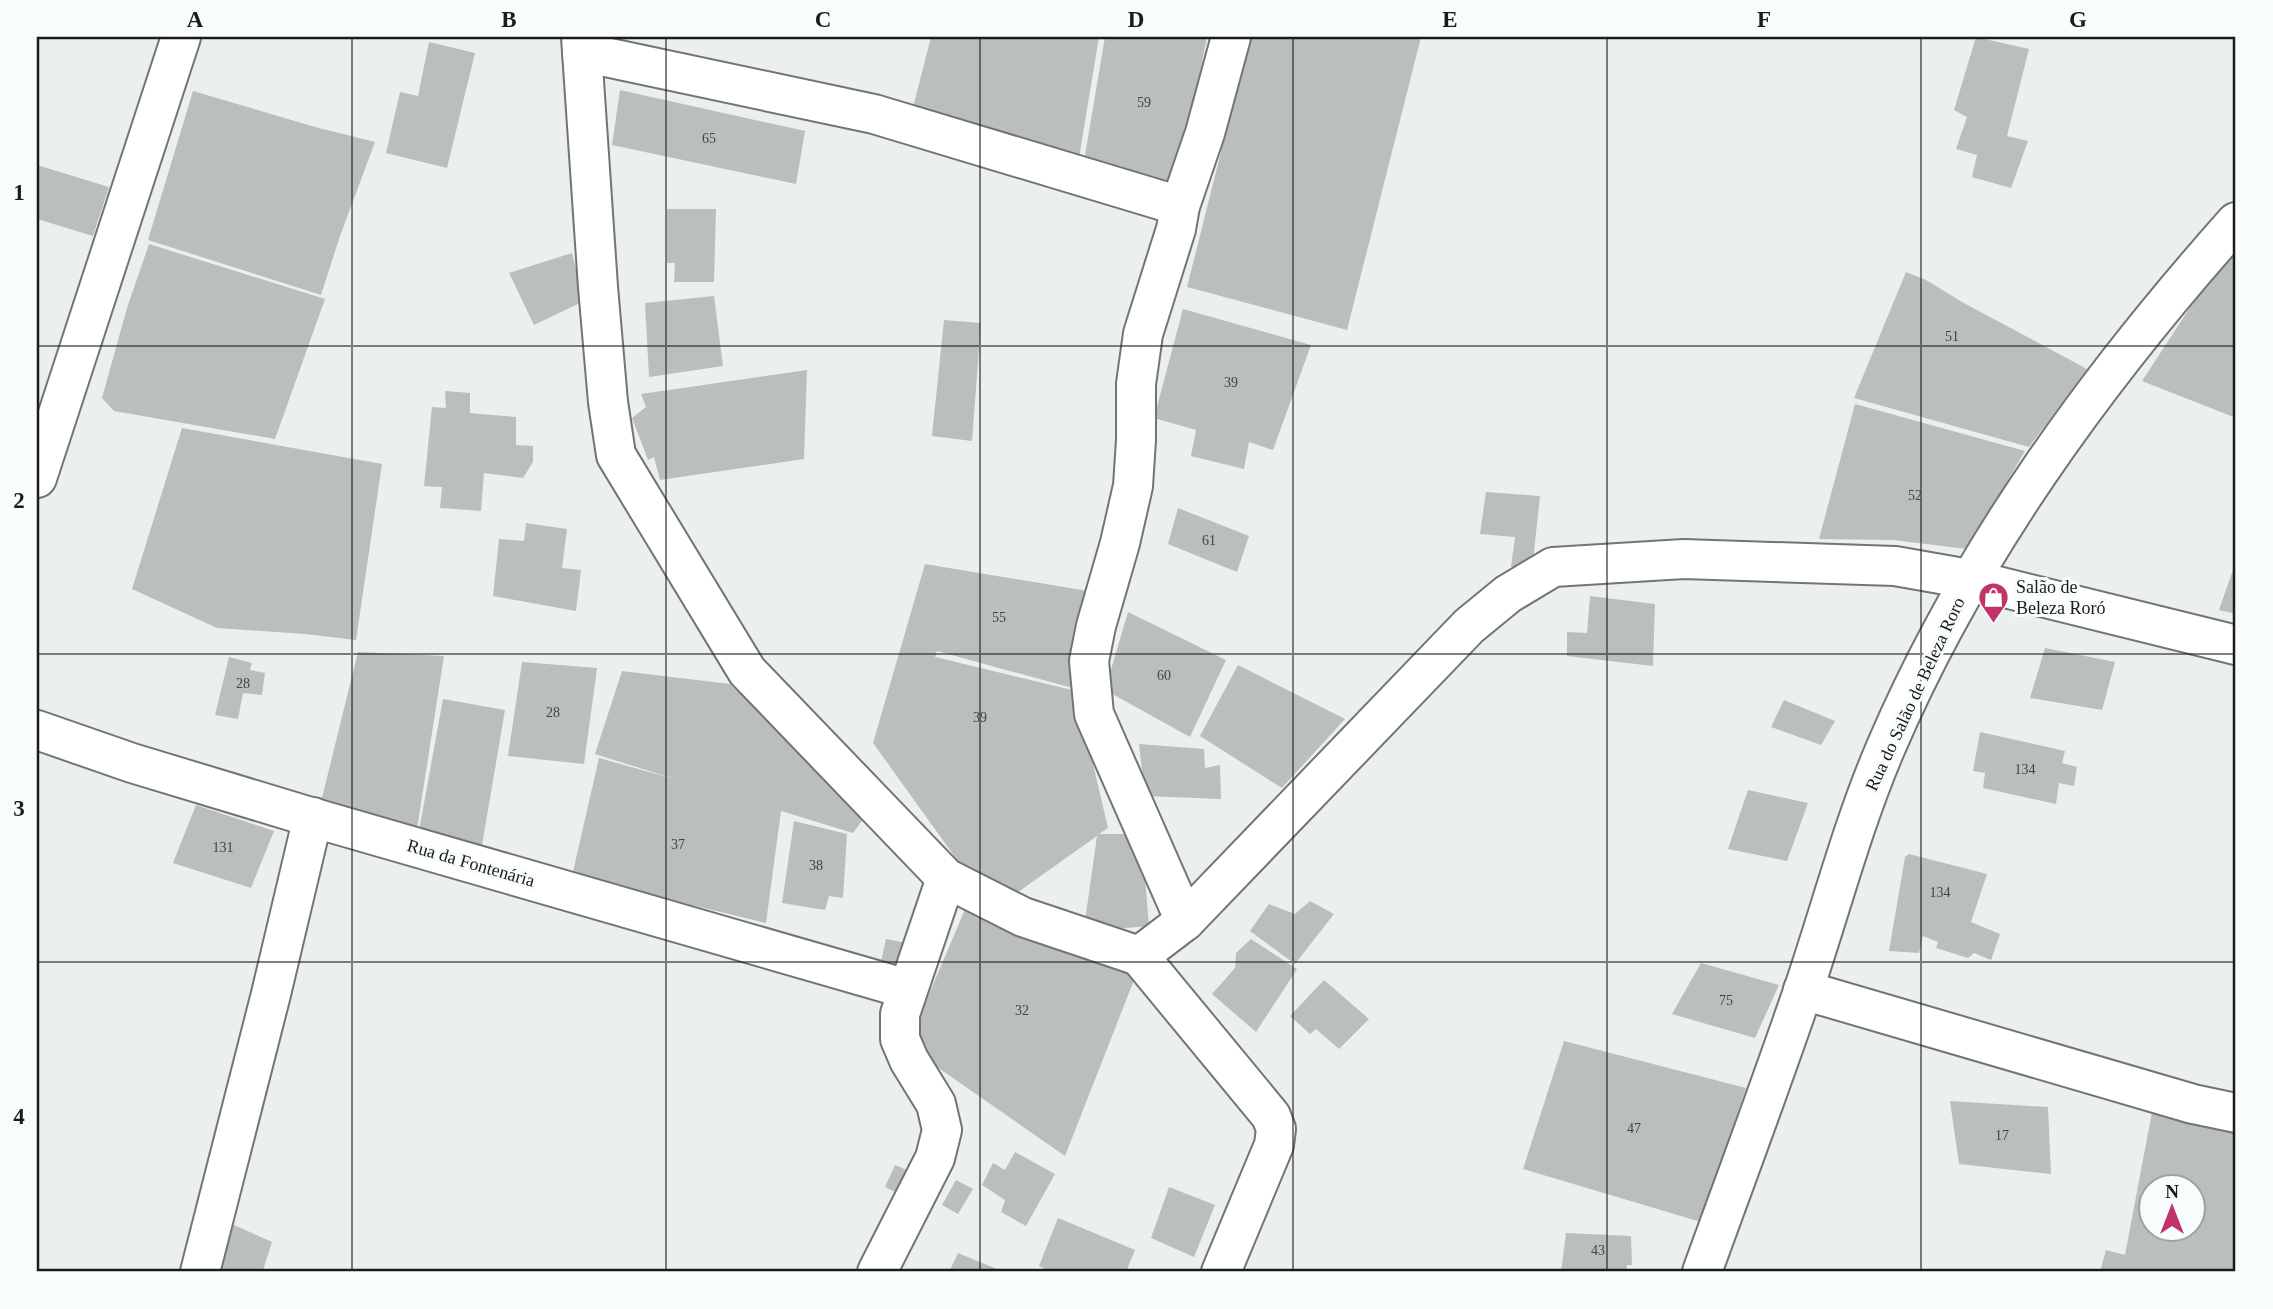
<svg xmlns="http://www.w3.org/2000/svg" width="2273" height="1309" font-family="'Times New Roman',serif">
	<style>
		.building { fill: #babebf; fill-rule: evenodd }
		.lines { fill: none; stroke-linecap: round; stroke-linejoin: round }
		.street-casing { stroke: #717575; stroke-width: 42 }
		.street { stroke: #fff; stroke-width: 38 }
		.grid { fill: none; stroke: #1a1c1c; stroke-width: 2; stroke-opacity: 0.55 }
		.labels { text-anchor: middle; stroke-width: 6; stroke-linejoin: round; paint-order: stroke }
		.number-label { font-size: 14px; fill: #424445 }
		.poi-label { font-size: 18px; fill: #1a1c1c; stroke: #f8fcfc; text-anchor: start }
		.street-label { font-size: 18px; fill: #1a1c1c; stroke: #f8fcfc }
		.neatline { fill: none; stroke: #1a1c1c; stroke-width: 2.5 }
		.grid-label { font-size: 23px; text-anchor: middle; font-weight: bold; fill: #1a1c1c }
	</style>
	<rect width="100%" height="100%" fill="#ebefee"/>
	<g class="building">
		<polygon points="931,37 1099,37 1078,164 910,119"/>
		<polygon points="1105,37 1207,37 1180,173 1160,185 1083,167"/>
		<polygon points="1250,37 1421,37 1347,330 1187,287"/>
		<polygon points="1976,37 2029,49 2007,136 2028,141 2011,188 1972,177 1977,155 1956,149 1967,117 1954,110"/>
		<polygon points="429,42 475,53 447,168 386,153 400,92 418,96"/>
		<polygon points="620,90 805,131 796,184 612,145"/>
		<polygon points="193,91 315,127 375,142 340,236 321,295 148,240"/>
		<polygon points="37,165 109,187 93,236 37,219"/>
		<polygon points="667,209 716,209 714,282 674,282 675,263 667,263"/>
		<polygon points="149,244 325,299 275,439 114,411 102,398 127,308"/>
		<polygon points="2229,248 2236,252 2236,418 2142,381"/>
		<polygon points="572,253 584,301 534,325 509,273"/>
		<polygon points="1906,272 1926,280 1962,302 2087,369 2029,447 1854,398"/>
		<polygon points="714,296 723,366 649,377 645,303"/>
		<polygon points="1183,309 1311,345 1273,450 1249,442 1244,469 1191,456 1196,430 1154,418"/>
		<polygon points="944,320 981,323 972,441 932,436"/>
		<polygon points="807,370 804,459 660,480 654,457 648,460 632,418 646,407 641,394"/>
		<polygon points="445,391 470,393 470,413 516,417 516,445 533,446 533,462 523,478 484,473 481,511 440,508 442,487 424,486 432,407 446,408"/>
		<polygon points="1855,404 2025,451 1967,549 1893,540 1819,539"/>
		<polygon points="182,428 382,464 356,640 305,634 217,628 132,589"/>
		<polygon points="1486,492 1540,496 1532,569 1511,567 1515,537 1480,534"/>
		<polygon points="1178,508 1249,536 1237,572 1168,544"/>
		<polygon points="526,523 567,529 562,568 581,570 576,611 493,596 499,539 524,541"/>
		<polygon points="2236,561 2236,614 2219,610"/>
		<polygon points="925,564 1094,592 1076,689 937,651 935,657 1076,691 1108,828 1099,834 1128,834 1143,853 1149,926 1104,930 1085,921 1097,836 1011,897 973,882 873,743"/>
		<polygon points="1590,596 1655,604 1653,666 1567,656 1567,632 1587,633"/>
		<polygon points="1128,612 1226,660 1190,737 1105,690"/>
		<polygon points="2045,648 2115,662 2102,710 2030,698"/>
		<polygon points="358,652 444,656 417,829 320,806"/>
		<polygon points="229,657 252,663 250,670 265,673 262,695 243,693 238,719 215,715"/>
		<polygon points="522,662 597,668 584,764 508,756"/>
		<polygon points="1238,665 1345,719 1282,788 1200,736"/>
		<polygon points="622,671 730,684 870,810 853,833 781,811 766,923 572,876 599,758 678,780 595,754"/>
		<polygon points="443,699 505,710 482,845 419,831"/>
		<polygon points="1784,700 1835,721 1821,745 1771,727"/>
		<polygon points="1980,732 2065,751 2062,763 2077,767 2074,786 2059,783 2056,804 1983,788 1985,773 1973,771"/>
		<polygon points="1139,744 1204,749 1205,768 1220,765 1221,799 1145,796"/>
		<polygon points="1748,790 1808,803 1787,861 1728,849"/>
		<polygon points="196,805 274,831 251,888 173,863"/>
		<polygon points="794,821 847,834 843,898 829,896 825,910 782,903"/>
		<polygon points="1909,854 1987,874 1971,922 2000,934 1991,960 1974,953 1968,958 1936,948 1938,942 1923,936 1919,953 1889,951 1905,857"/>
		<polygon points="1310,901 1334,914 1295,964 1250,931 1269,904 1295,914"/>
		<polygon points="966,907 1136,975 1065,1156 907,1046"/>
		<polygon points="886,939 912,944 903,981 878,975"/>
		<polygon points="1251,939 1297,969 1256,1032 1212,994 1235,968 1236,953"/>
		<polygon points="1701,963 1779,985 1755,1038 1672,1014"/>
		<polygon points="1324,980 1369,1019 1339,1049 1316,1029 1310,1034 1290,1016"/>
		<polygon points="1564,1041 1746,1088 1701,1222 1523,1169"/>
		<polygon points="1950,1101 2048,1107 2051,1174 1959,1164"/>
		<path d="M2153,1107L2236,1127V1272H2100L2106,1250L2125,1255ZM2150,1186H2192V1228H2150Z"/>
		<polygon points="1015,1152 1055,1174 1026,1226 1001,1212 1005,1200 982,1185 993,1163 1005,1170"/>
		<polygon points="895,1165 912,1172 899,1194 885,1187"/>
		<polygon points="956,1180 973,1189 958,1214 942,1205"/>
		<polygon points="1169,1187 1215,1205 1194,1257 1151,1238"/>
		<polygon points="1058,1218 1135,1250 1126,1272 1052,1272 1039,1266"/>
		<polygon points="225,1221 272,1242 263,1270 269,1272 217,1272"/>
		<polygon points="1566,1233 1631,1236 1632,1265 1627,1265 1626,1272 1561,1272"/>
		<polygon points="958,1253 997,1269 995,1272 949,1272"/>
	</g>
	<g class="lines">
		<defs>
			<g id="street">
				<polyline points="581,37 598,287 608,402 616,455 747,671 946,878 1023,917 1139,956 1185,921 1469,626 1508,594 1553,567 1684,559 1895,566 1969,579 2236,645"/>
				<polyline points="582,52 874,114 1180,206"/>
				<polyline points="37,478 181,37"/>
				<polyline points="37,730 132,763 304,815 907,989"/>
				<polyline points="1185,921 1094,714 1089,661 1096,626 1120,543 1133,486 1136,440 1136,384 1143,334 1176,229 1180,206 1205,133 1231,37"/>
				<polyline points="1139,956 1271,1116 1276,1129 1274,1145 1221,1272"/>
				<polyline points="1803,990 2193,1104 2236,1113"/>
				<polyline points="200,1272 271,994 313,817"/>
				<polyline points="877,1272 935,1158 942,1130 936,1104 909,1060 900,1039 900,1014 946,878"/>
				<path d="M1702,1272C1736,1178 1771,1085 1803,991C1831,909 1852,826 1886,747C1969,553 2096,379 2236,222"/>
			</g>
		</defs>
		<use href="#street" class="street-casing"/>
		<use href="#street" class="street"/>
	</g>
	<path class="grid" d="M352,37V1272M666,37V1272M980,37V1272M1293,37V1272M1607,37V1272M1921,37V1272M37,346H2236M37,654H2236M37,962H2236"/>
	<defs>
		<symbol id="shop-pin" viewBox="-11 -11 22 30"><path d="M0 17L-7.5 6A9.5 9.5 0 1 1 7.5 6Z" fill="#c03469" stroke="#f8fcfc"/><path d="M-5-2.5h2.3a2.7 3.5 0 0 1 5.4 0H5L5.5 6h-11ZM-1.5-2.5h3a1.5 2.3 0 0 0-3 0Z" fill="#fff"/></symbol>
	</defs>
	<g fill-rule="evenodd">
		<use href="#shop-pin" x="1976" y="580" width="35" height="47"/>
	</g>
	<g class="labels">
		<g class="number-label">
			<text x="1144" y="107">59</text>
			<text x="709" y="143">65</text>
			<text x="1952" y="341">51</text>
			<text x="1231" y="387">39</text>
			<text x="1915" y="500">52</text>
			<text x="1209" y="545">61</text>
			<text x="999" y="622">55</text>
			<text x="1164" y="680">60</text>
			<text x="243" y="688">28</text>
			<text x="553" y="717">28</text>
			<text x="980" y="722">39</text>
			<text x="2025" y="774">134</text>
			<text x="678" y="849">37</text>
			<text x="223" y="852">131</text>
			<text x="816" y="870">38</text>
			<text x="1940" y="897">134</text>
			<text x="1726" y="1005">75</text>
			<text x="1022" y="1015">32</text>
			<text x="1634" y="1133">47</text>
			<text x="2002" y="1140">17</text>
			<text x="1598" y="1255">43</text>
		</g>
		<g class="poi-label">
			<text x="2016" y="593">Salão de<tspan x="2016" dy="21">Beleza Roró</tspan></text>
		</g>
		<g class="street-label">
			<text transform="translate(1915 694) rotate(-65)" y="6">Rua do Salão de Beleza Roro</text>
			<text transform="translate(471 863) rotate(16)" y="6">Rua da Fontenária</text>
		</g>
	</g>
	<rect width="2273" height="1309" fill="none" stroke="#f8fcfc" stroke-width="77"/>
	<g transform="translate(2172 1208)"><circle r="33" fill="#f8fcfc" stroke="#9fa2a2" stroke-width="2"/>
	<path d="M0-5L12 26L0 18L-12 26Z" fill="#c03469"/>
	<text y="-10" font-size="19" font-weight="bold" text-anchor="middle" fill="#1a1c1c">N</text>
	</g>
	<rect x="38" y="38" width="2196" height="1232" class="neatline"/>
	<g class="grid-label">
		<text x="195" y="27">A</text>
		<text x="509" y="27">B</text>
		<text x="823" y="27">C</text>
		<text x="1136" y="27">D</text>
		<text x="1450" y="27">E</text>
		<text x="1764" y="27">F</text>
		<text x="2078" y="27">G</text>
		<text x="19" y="200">1</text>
		<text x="19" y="508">2</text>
		<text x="19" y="816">3</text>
		<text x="19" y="1124">4</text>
	</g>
</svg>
